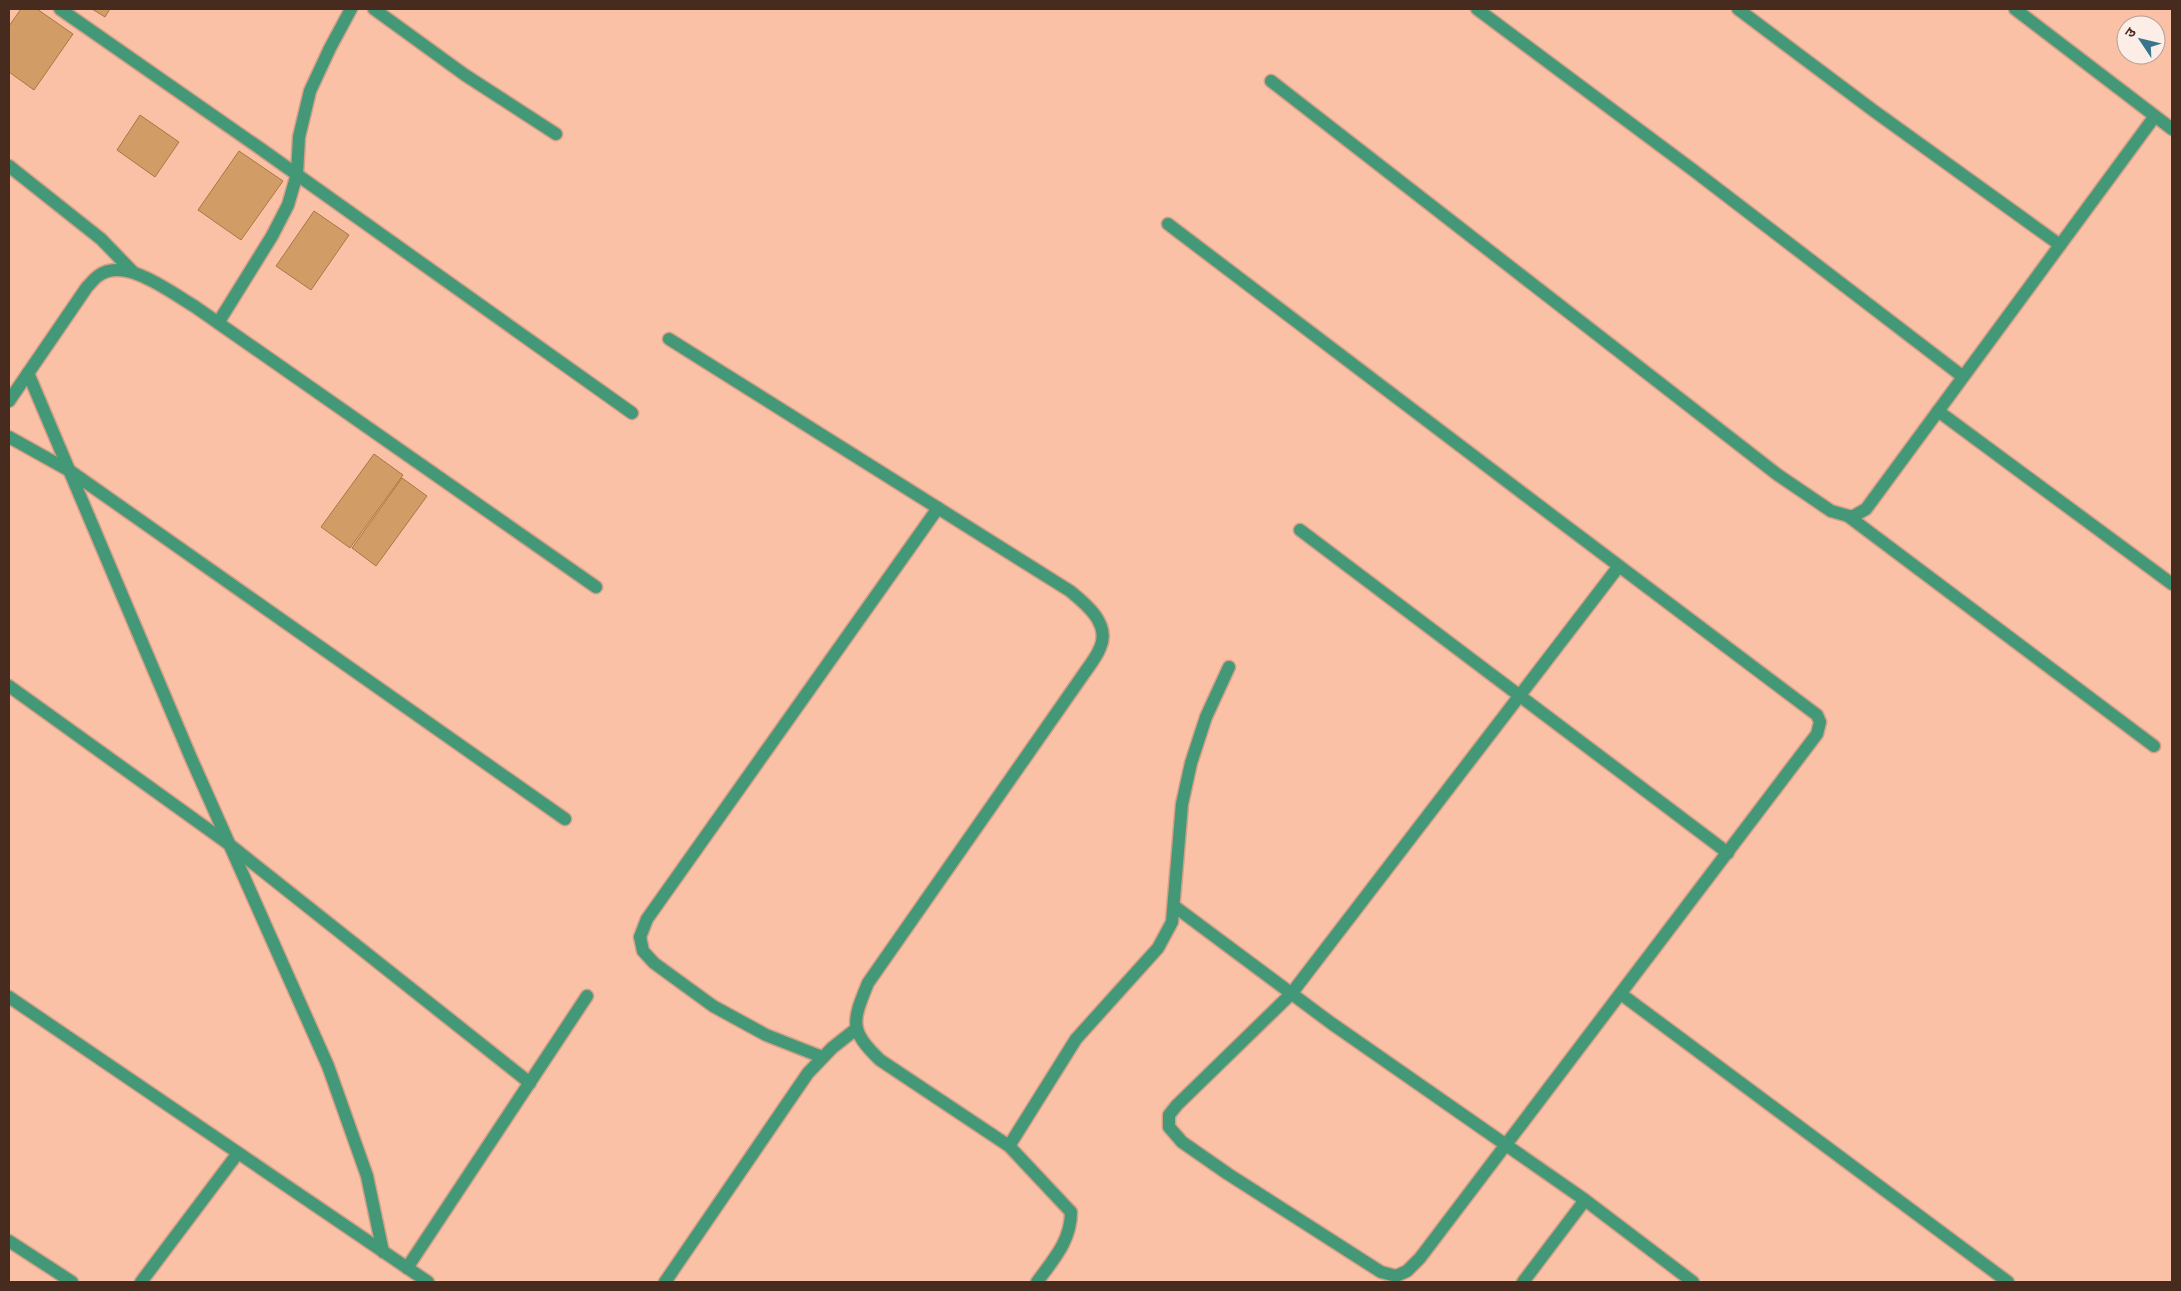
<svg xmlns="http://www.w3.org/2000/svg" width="2181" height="1291" font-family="'DM Sans','Noto Sans Devanagari',sans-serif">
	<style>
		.building { fill: #d29c66; stroke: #aa7641 }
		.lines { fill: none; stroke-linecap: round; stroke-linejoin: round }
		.minor-casing { stroke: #d3a088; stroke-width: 15 }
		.minor { stroke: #439877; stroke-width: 12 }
	</style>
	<rect width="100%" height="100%" fill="#fbc1a6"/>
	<g class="building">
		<polygon points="21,9 37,9 73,34 34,90 9,72 9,26"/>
		<polygon points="92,9 110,9 105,17"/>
		<polygon points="140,115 179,142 155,177 117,150"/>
		<polygon points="239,151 283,181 241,240 198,210"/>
		<polygon points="314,211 349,235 311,290 276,266"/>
		<polygon points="374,454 403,475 350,548 321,527"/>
		<polygon points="402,478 427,496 376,566 352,548"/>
	</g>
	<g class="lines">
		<defs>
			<g id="minor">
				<polyline points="60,9 261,149 632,413"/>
				<polyline points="374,9 465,75 556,134"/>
				<polyline points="1477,9 1693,170 1962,376"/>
				<polyline points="1738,9 1874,111 2060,245"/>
				<polyline points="2015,9 2172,129"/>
				<polyline points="1271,81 1778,475 1831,511 1852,517 1866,509 2155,116"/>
				<polyline points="9,166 101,239 133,272"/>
				<path d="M1168,224C1384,389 1600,552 1817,715L1820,722L1817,734L1420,1258L1407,1271L1396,1276L1381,1272L1228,1174L1182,1142L1169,1127V1115L1177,1105L1291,994L1619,566"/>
				<polyline points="218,323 272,236 288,205 297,174 299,137 310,91 330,48 351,9"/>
				<path d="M669,339L1070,591C1086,604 1111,624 1100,648C1096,658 1089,666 1083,675L868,983C852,1022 849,1030 880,1060L1009,1146L1071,1212C1071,1241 1053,1260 1037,1282"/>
				<polyline points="28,373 191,758 328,1066 367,1176 383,1252"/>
				<path d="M9,401L87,287C90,284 94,279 98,276C125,256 170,292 194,306L596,587"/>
				<polyline points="1938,411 2172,584"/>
				<polyline points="9,437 70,471 565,819"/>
				<polyline points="1848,516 2154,746"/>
				<polyline points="1300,530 1728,853"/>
				<polyline points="9,686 230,845 530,1083"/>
				<polyline points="1174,906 1331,1023 1585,1200 1693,1282"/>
				<polyline points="1621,994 2008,1282"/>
				<polyline points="9,997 428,1282"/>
				<polyline points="822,1057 766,1035 713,1006 654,963 643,951 640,937 647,919 938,508"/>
				<polyline points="1009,1146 1076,1039 1158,948 1172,922 1182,804 1191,763 1206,717 1229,667"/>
				<polyline points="9,1241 72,1282"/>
				<polyline points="407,1268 587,996"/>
				<polyline points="141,1282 238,1153"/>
				<polyline points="665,1282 808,1073 832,1048 856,1029"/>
				<polyline points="1523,1282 1585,1200"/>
			</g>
		</defs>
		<use href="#minor" class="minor-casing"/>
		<use href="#minor" class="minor"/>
	</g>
	<rect width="2181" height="1291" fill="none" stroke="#472b1e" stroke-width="20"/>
	<g transform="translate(2141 40) rotate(305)"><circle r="24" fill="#fcede6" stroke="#b49f96"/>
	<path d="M0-4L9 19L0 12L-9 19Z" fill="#38758c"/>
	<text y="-8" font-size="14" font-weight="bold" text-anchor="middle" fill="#472b1e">उ</text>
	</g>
</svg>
